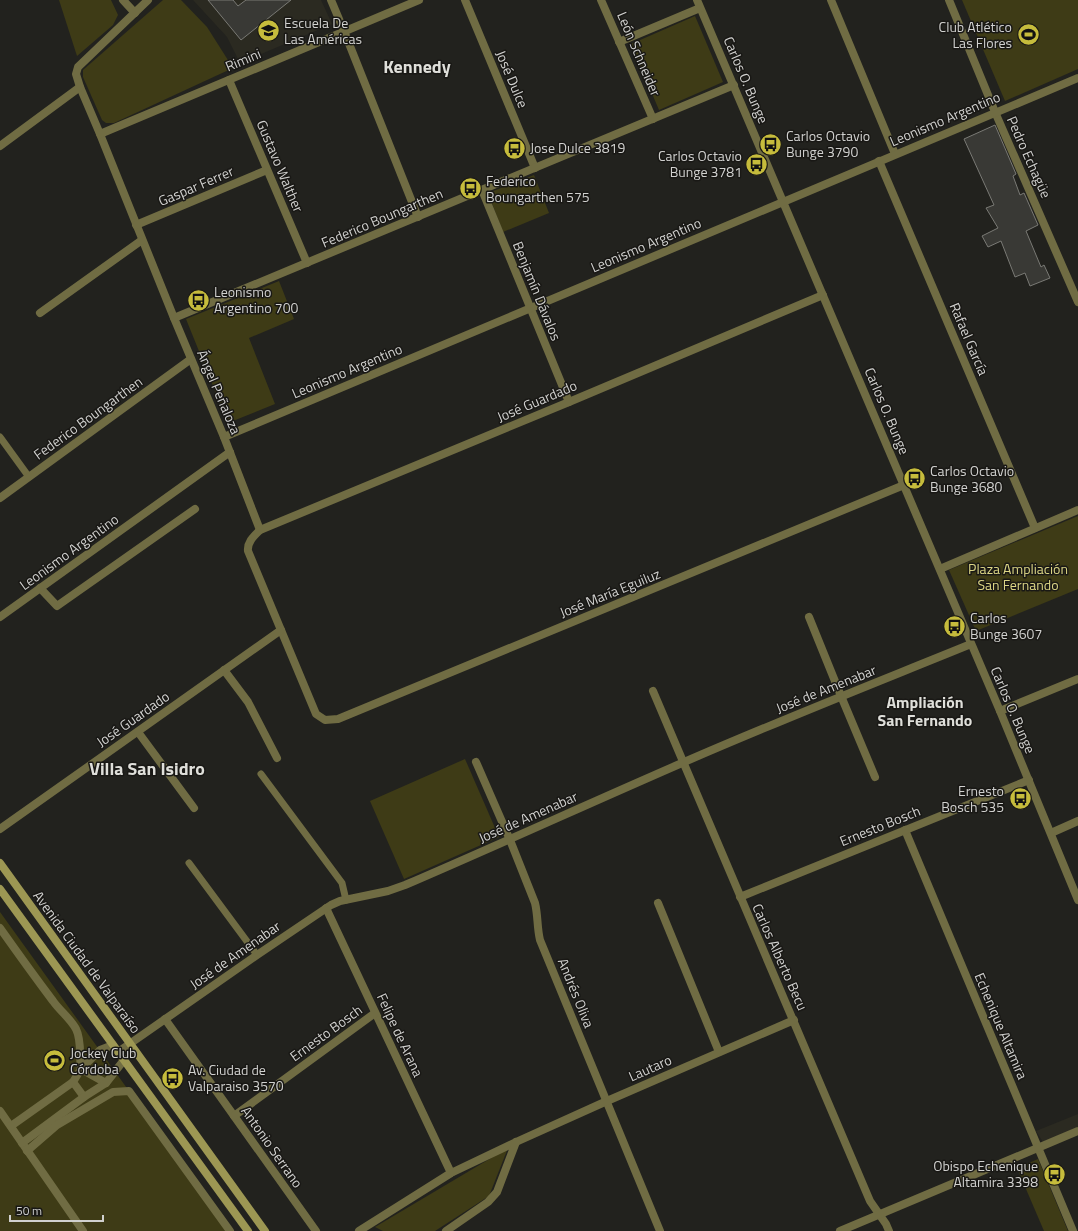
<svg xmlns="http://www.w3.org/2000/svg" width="1078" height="1231" font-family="'Titillium Web',sans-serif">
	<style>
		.built { fill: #2b2a21 }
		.green { fill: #3e3b16 }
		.building { fill: #393935; stroke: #7a7a75 }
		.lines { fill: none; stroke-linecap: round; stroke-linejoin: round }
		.lane { stroke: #706c43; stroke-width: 7 }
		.street { stroke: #706c43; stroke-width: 8 }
		.secondary { stroke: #9d9753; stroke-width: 8 }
		.labels { text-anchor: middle; stroke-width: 3; stroke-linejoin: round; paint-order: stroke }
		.poi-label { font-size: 14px; fill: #d1d1cf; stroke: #191815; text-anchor: start }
		.street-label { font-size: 14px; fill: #d1d1cf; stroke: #191815 }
		.park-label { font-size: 14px; fill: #dcd685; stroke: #191815 }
		.quarter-label { font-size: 16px; font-weight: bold; fill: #dfdfda; stroke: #191815 }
		.district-label { font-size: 18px; font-weight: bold; fill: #dfdfda; stroke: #191815 }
	</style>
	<rect width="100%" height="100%" fill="#22221e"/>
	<g class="built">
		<polygon points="193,0 321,0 332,24 240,63 227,37"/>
		<polygon points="1078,1114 1078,1127 1043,1142 1036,1131"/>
	</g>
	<g class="green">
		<polygon points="59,0 111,0 118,15 113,25 77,56"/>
		<polygon points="163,0 181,0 207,27 233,68 114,123 106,123 102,120 83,77 83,70"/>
		<polygon points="962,0 1078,0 1078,69 1005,101"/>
		<polygon points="695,16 723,82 659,110 631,44"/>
		<polygon points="534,175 549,213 503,232 488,193"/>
		<polygon points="279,281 294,319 249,338 275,404 228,423 186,319"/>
		<polygon points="1078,516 1078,589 976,631 949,570"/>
		<polygon points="465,759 499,837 404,879 370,801"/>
		<polygon points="0,912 129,1091 231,1231 0,1231"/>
		<polygon points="508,1148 489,1196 435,1231 383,1231 375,1227"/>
		<polygon points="1038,1159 1068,1231 1044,1231 1017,1168"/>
	</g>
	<g class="building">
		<polygon points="208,0 233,0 238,6 246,0 291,0 241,40"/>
		<polygon points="995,125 1016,174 1013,176 1020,195 1024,193 1038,225 1026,231 1041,267 1044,265 1050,278 1030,286 1025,273 1015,277 1001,241 988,247 982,236 998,228 986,208 994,205 964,139"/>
	</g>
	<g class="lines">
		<g class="lane">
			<polyline points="0,437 29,477"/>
			<polyline points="261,774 342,883 346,900"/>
			<polyline points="189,863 257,955"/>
		</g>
		<g class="street">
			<polyline points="123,0 135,13"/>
			<polyline points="148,0 78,67 76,74 80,87 100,134 174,318 224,437 260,530"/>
			<polyline points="331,0 344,31 418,217"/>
			<polyline points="465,0 535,168"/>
			<polyline points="601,0 653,119"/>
			<polyline points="697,0 1000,711 1078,900"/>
			<polyline points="831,0 895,154"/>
			<polyline points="949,0 995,112 1078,302"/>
			<polyline points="619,42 700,8"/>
			<polyline points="229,80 307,263"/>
			<polyline points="100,134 419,0"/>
			<polyline points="0,146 80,87"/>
			<polyline points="879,161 1035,528"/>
			<polyline points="482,190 569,402"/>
			<polyline points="136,225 267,170"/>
			<path d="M823,295L569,402L260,530C254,536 247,542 248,551L316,714L325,720L338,719L904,485"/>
			<polyline points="40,313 142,240"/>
			<polyline points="174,318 734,85"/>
			<polyline points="224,437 1078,78"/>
			<polyline points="0,498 191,359"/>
			<polyline points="940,569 1078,510"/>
			<polyline points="40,588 57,606 195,509"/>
			<polyline points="0,617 230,452"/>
			<polyline points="809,617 841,696 875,777"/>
			<polyline points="224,670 248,702 277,758"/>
			<polyline points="653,691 870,1201 886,1224 889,1231"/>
			<polyline points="1000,711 1078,679"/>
			<polyline points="138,732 194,808"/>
			<path d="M476,762L510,840L535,903C538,915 537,928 540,940L660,1231"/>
			<polyline points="0,829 281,630"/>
			<polyline points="905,830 1073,1231"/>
			<polyline points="1051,833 1078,821"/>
			<polyline points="740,897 1029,780"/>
			<polyline points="658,903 719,1052"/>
			<polyline points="326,908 451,1173"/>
			<path d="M0,928C17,952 35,977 53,1001C60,1011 70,1018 76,1029C82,1041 79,1056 81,1069"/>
			<polyline points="165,1019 316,1231"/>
			<path d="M118,1052L257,955L331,905L340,901L388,891L405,885C498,845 590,803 682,763C778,721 875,683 971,644"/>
			<polyline points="81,1069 106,1083"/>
			<polyline points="73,1082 84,1097"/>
			<polyline points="0,1111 83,1231"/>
			<polyline points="234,1116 375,1013"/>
			<polyline points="11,1126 73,1082 81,1069 100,1050 113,1045"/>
			<polyline points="22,1143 84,1097 106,1083 124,1060"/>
			<polyline points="27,1151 57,1125 113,1092 129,1091 230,1231"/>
			<polyline points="359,1231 451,1173 516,1142 607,1101 794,1020"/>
			<polyline points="446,1231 488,1202 497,1192 516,1142"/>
			<polyline points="840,1231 1078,1131"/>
		</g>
		<g class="secondary">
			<polyline points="0,863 265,1231"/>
			<polyline points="0,889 248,1231"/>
		</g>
	</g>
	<defs>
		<symbol id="school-disc" viewBox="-11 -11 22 22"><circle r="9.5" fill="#c6bc3c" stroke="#191815"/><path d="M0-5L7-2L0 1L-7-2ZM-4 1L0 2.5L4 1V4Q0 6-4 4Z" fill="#111"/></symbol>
		<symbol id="stadium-disc" viewBox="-11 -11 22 22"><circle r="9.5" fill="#c6bc3c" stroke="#191815"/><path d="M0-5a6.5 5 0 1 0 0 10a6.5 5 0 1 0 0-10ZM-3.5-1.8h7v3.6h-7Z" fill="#111"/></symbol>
		<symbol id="bus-disc" viewBox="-11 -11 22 22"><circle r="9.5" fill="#c6bc3c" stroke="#191815"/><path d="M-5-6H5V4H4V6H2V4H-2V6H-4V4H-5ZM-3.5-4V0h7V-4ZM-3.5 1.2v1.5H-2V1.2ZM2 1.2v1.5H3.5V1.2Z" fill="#111"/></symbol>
	</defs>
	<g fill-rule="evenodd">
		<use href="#school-disc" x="256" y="18" width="25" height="25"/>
		<use href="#stadium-disc" x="1016" y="22" width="25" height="25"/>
		<use href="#bus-disc" x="758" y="132" width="25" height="25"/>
		<use href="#bus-disc" x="502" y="136" width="25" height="25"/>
		<use href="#bus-disc" x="744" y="152" width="25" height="25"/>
		<use href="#bus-disc" x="458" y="176" width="25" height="25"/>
		<use href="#bus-disc" x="186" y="288" width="25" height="25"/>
		<use href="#bus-disc" x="902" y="466" width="25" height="25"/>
		<use href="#bus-disc" x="942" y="614" width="25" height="25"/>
		<use href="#bus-disc" x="1008" y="786" width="25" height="25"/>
		<use href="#stadium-disc" x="42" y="1048" width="25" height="25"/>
		<use href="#bus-disc" x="160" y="1066" width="25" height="25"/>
		<use href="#bus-disc" x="1042" y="1162" width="25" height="25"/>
	</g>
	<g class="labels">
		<g class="poi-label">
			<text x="284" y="28">Escuela De<tspan x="284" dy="16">Las Américas</tspan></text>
			<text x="1012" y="32" text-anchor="end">Club Atlético<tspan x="1012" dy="16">Las Flores</tspan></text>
			<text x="786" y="141">Carlos Octavio<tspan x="786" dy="16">Bunge 3790</tspan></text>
			<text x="530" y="153">Jose Dulce 3819</text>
			<text x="742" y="161" text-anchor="end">Carlos Octavio<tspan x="742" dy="16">Bunge 3781</tspan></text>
			<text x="486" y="186">Federico<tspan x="486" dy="16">Boungarthen 575</tspan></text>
			<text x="214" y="297">Leonismo<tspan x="214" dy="16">Argentino 700</tspan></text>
			<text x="930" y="476">Carlos Octavio<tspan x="930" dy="16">Bunge 3680</tspan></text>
			<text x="970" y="623">Carlos<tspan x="970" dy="16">Bunge 3607</tspan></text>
			<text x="1004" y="796" text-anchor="end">Ernesto<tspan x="1004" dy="16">Bosch 535</tspan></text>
			<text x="70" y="1058">Jockey Club<tspan x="70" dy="16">Córdoba</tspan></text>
			<text x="188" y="1075">Av. Ciudad de<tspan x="188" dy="16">Valparaiso 3570</tspan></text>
			<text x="1038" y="1171" text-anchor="end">Obispo Echenique<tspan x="1038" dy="16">Altamira 3398</tspan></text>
		</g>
		<g class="street-label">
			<text transform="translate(639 54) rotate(67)" y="5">León Schneider</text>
			<text transform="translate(243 60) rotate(-23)" y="5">Rimini</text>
			<text transform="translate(512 79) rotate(67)" y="5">José Dulce</text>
			<text transform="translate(746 80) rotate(67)" y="5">Carlos O. Bunge</text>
			<text transform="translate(945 119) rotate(-23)" y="5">Leonismo Argentino</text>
			<text transform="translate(1029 157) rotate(66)" y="5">Pedro Echagüe</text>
			<text transform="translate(280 166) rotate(67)" y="5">Gustavo Walther</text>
			<text transform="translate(196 186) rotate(-23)" y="5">Gaspar Ferrer</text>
			<text transform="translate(382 218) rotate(-23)" y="5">Federico Boungarthen</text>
			<text transform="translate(646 245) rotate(-23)" y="5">Leonismo Argentino</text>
			<text transform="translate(537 291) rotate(68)" y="5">Benjamín Dávalos</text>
			<text transform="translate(969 339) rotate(67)" y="5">Rafael García</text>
			<text transform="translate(347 371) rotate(-23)" y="5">Leonismo Argentino</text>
			<text transform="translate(219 392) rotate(67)" y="5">Ángel Peñaloza</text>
			<text transform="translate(537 401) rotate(-23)" y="5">José Guardado</text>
			<text transform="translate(887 411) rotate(67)" y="5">Carlos O. Bunge</text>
			<text transform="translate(88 418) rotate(-36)" y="5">Federico Boungarthen</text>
			<text transform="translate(69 552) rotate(-36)" y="5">Leonismo Argentino</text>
			<text transform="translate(610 593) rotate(-22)" y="5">José María Eguiluz</text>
			<text transform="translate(826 689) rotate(-22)" y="5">José de Amenabar</text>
			<text transform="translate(1013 710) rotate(67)" y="5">Carlos O. Bunge</text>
			<text transform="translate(133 719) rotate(-35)" y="5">José Guardado</text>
			<text transform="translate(528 817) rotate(-24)" y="5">José de Amenabar</text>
			<text transform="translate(880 826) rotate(-22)" y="5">Ernesto Bosch</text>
			<text transform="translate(235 955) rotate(-35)" y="5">José de Amenabar</text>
			<text transform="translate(780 957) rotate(66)" y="5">Carlos Alberto Becu</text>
			<text transform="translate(87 962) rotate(54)" y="5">Avenida Ciudad de Valparaíso</text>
			<text transform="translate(576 993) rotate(68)" y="5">Andrés Oliva</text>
			<text transform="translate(1001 1026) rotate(67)" y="5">Echenique Altamira</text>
			<text transform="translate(326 1033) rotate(-36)" y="5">Ernesto Bosch</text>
			<text transform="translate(400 1035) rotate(65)" y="5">Felipe de Arana</text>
			<text transform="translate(650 1068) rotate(-24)" y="5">Lautaro</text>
			<text transform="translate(272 1147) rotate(55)" y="5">Antonio Serrano</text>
		</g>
		<g class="park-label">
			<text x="1018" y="574">Plaza Ampliación<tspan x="1018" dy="16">San Fernando</tspan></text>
		</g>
		<g class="quarter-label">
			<text x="925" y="708">Ampliación<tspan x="925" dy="18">San Fernando</tspan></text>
		</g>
		<g class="district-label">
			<text x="417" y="73">Kennedy</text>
			<text x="147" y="775">Villa San Isidro</text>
		</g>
	</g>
	<path d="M10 1215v6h93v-6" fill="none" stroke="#d1d1cf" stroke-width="2"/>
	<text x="16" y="1215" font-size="12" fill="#d1d1cf" stroke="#191815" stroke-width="3" paint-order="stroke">50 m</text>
</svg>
